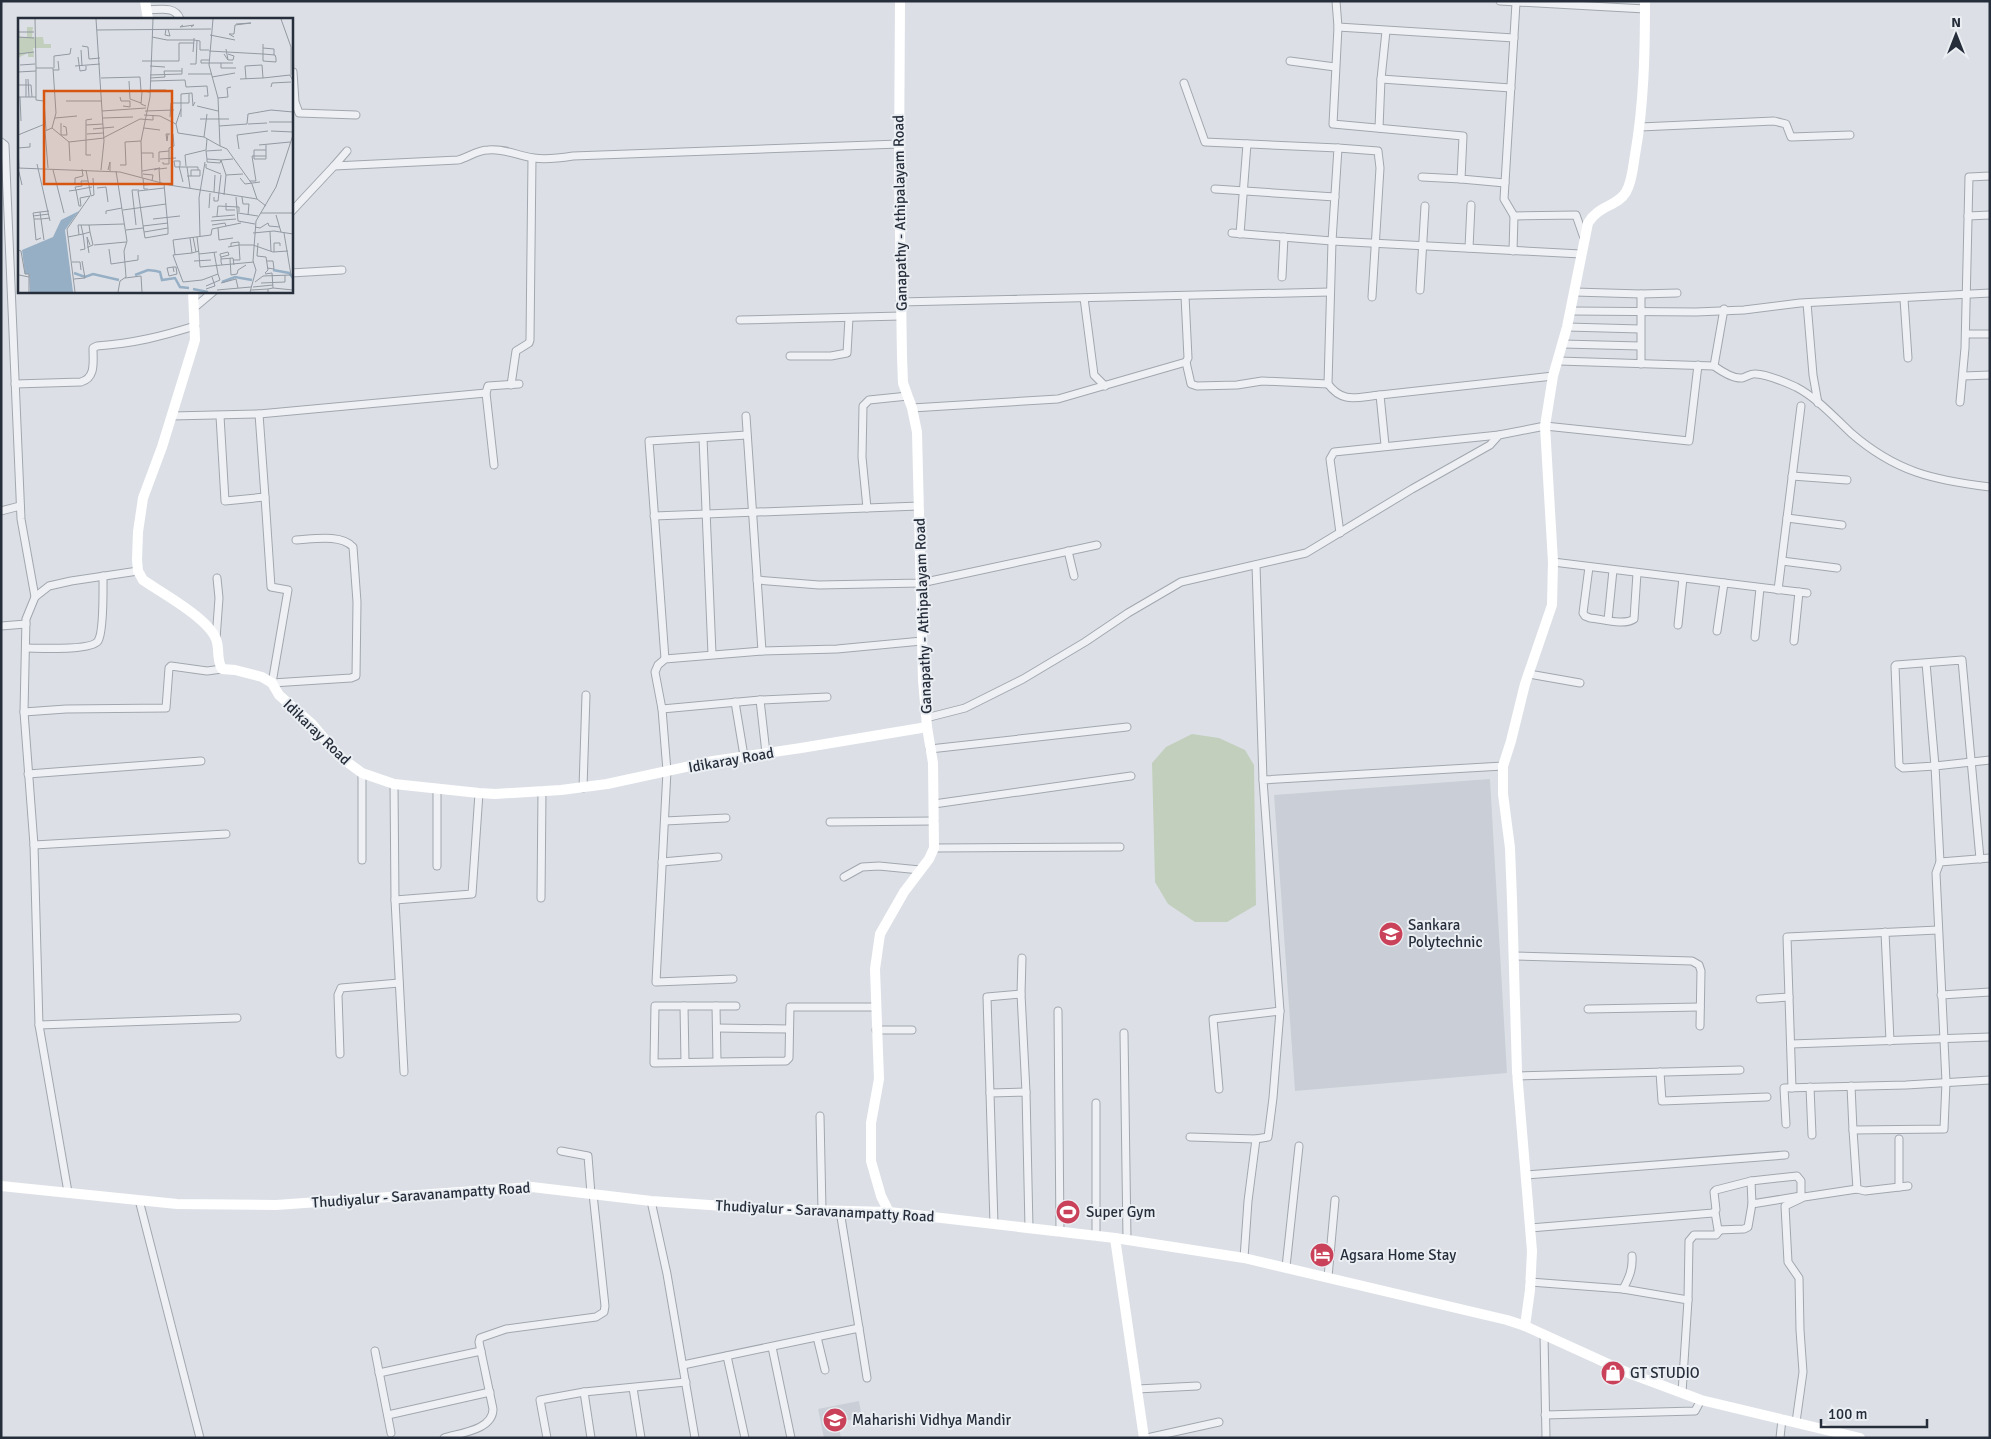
<svg xmlns="http://www.w3.org/2000/svg" width="1991" height="1439" font-family="Signika,sans-serif">
	<style>
		.built { fill: #cacfd7 }
		.green { fill: #c2cfbd }
		.lines { fill: none; stroke-linecap: round; stroke-linejoin: round }
		.street-casing { stroke: #a2a7af; stroke-width: 9 }
		.street { stroke: #eef0f4; stroke-width: 7 }
		.secondary { stroke: #fff; stroke-width: 10 }
		.labels { text-anchor: middle; stroke-width: 4; stroke-linejoin: round; paint-order: stroke }
		.street-label { font-size: 15px; fill: #262e3b; stroke: #ebeff3 }
		.poi-label { font-size: 15px; fill: #262e3b; stroke: #ebeff3; text-anchor: start }
		.inset-river { fill: none; stroke: #97afc5; stroke-width: 2.5 }
		.inset-road { fill: none; stroke: #9399a2; stroke-width: 1 }
		.view { fill: #d55511; fill-opacity: 0.15; stroke: #d55511; stroke-width: 2.5 }
		.inset-edge { fill: none; stroke: #262e3b; stroke-width: 2.5 }
	</style>
	<rect width="100%" height="100%" fill="#dce0e6"/>
	<g class="built">
		<polygon points="1490,779 1507,1073 1295,1091 1274,795"/>
		<polygon points="859,1401 862,1418 838,1422 841,1438 824,1438 818,1409"/>
	</g>
	<polygon class="green" points="1192,734 1219,738 1245,750 1254,765 1256,905 1227,922 1195,922 1168,904 1155,882 1152,763 1166,747"/>
	<g class="lines">
		<defs>
			<g id="street">
				<polyline points="1336,1 1338,27 1333,124 1463,136 1461,179 1505,183"/>
				<polyline points="1500,1 1645,9"/>
				<polyline points="1516,3 1504,199 1514,216 1576,215 1584,238"/>
				<path d="M147,10C158,10 175,5 180,19"/>
				<polyline points="1338,27 1514,38"/>
				<polyline points="1290,61 1335,67"/>
				<polyline points="291,72 293,72 295,102 299,113 356,115"/>
				<polyline points="1381,79 1511,88"/>
				<polyline points="1184,83 1205,142 1338,148 1332,241 1232,233"/>
				<polyline points="1640,127 1774,121 1786,124 1791,137 1850,135"/>
				<polyline points="1379,128 1381,79 1386,31"/>
				<polyline points="1,142 5,145 21,519 35,597"/>
				<polyline points="1338,148 1378,151 1380,168 1372,297"/>
				<path d="M347,151L334,166L458,160C469,157 477,150 488,150C504,148 518,156 534,158C547,160 560,158 573,156L899,144"/>
				<polyline points="1422,177 1461,179"/>
				<polyline points="1215,189 1335,197"/>
				<polyline points="291,212 334,166"/>
				<polyline points="1968,216 1990,215"/>
				<polyline points="1240,234 1247,144"/>
				<polyline points="1469,248 1471,205"/>
				<polyline points="1513,251 1514,216"/>
				<polyline points="291,273 342,270"/>
				<polyline points="1282,277 1284,237"/>
				<polyline points="1420,290 1425,206"/>
				<polyline points="1575,292 1641,294 1677,293"/>
				<polyline points="1185,296 1188,358 1186,362 1191,384 1197,386 1237,385 1262,381 1328,384"/>
				<polyline points="1084,298 1094,375 1105,386"/>
				<polyline points="1904,299 1908,358"/>
				<polyline points="900,302 1330,292"/>
				<polyline points="1807,303 1813,375 1818,403"/>
				<polyline points="195,307 214,291"/>
				<polyline points="1571,311 1696,312 1744,310 1800,303 1990,293"/>
				<polyline points="740,320 901,316"/>
				<polyline points="1567,327 1640,329"/>
				<polyline points="1966,334 1990,334"/>
				<polyline points="1563,344 1640,346"/>
				<polyline points="790,356 831,356 847,353 849,318"/>
				<path d="M1559,361L1714,366C1721,371 1733,379 1742,378C1747,377 1751,373 1756,374C1766,374 1787,383 1796,387C1817,398 1834,417 1851,433C1896,472 1933,480 1990,487"/>
				<polyline points="1641,364 1641,294"/>
				<polyline points="1714,366 1724,309"/>
				<polyline points="1963,376 1990,375"/>
				<path d="M15,384L81,382C96,378 93,362 93,348L97,346C135,343 159,337 195,326"/>
				<polyline points="511,385 516,351 529,343 530,340 532,158"/>
				<path d="M1380,395C1357,397 1343,404 1328,384L1332,241L1581,254"/>
				<polyline points="1960,402 1965,348 1969,177 1990,176"/>
				<polyline points="912,408 1058,399 1186,362"/>
				<polyline points="172,416 259,414 486,393"/>
				<polyline points="220,416 225,501 265,497 259,414"/>
				<polyline points="746,416 762,651"/>
				<polyline points="703,438 712,654"/>
				<polyline points="1385,445 1380,395 1553,376"/>
				<polyline points="494,465 486,393 488,386 519,384"/>
				<polyline points="1792,476 1847,480"/>
				<path d="M265,497L271,587L288,590L272,683L351,678L356,676L357,602L353,547C341,534 314,539 296,540"/>
				<polyline points="867,508 862,457 863,406 869,400 908,396"/>
				<polyline points="1,511 20,506"/>
				<polyline points="654,516 919,506"/>
				<polyline points="1787,518 1842,525"/>
				<polyline points="1340,533 1330,459 1334,452 1499,435"/>
				<polyline points="1068,551 1074,576"/>
				<polyline points="1782,561 1837,568"/>
				<polyline points="1553,562 1807,593"/>
				<polyline points="1256,565 1263,780"/>
				<path d="M1589,567L1583,613L1585,616L1590,618C1602,619 1624,626 1634,619L1637,573"/>
				<polyline points="757,580 819,585 921,583 1097,545"/>
				<polyline points="1778,590 1801,406"/>
				<polyline points="1608,620 1613,570"/>
				<polyline points="1678,625 1683,578"/>
				<polyline points="1,626 26,624"/>
				<polyline points="1717,631 1724,583"/>
				<polyline points="1755,637 1760,588"/>
				<polyline points="216,639 219,598 217,578"/>
				<polyline points="1794,641 1799,592"/>
				<path d="M26,648C39,648 91,651 98,641C104,632 103,589 103,576"/>
				<polyline points="665,659 649,441 747,435"/>
				<polyline points="1926,663 1935,766 1903,768 1899,765 1895,666 1896,665 1962,660 1980,859"/>
				<polyline points="1529,674 1580,683"/>
				<polyline points="760,700 766,753"/>
				<polyline points="735,702 744,756"/>
				<polyline points="662,709 760,700 827,697"/>
				<polyline points="24,712 66,709 166,708 169,668 171,666 207,671 222,669"/>
				<polyline points="926,718 965,708 1023,679 1085,642 1128,613 1181,582 1306,553 1412,489 1490,445 1499,435 1545,426 1689,441 1698,365"/>
				<polyline points="930,749 1127,727"/>
				<polyline points="362,773 362,860"/>
				<polyline points="28,774 201,761"/>
				<polyline points="394,784 395,900 404,1072"/>
				<polyline points="583,788 586,695"/>
				<polyline points="437,789 437,866"/>
				<polyline points="934,804 1131,776"/>
				<polyline points="665,821 726,818"/>
				<polyline points="830,822 934,821"/>
				<polyline points="34,845 226,834"/>
				<polyline points="934,848 1120,847"/>
				<polyline points="662,862 718,857"/>
				<polyline points="1940,862 1935,766 1990,760"/>
				<polyline points="844,877 862,867 879,866 920,870"/>
				<polyline points="541,898 542,791"/>
				<polyline points="395,900 472,894 479,793"/>
				<polyline points="1885,932 1890,1041"/>
				<polyline points="1514,956 1692,961 1699,965 1701,971 1700,1026"/>
				<polyline points="1022,958 1021,994 1026,1092"/>
				<polyline points="733,979 656,982 667,771 662,709 655,672 658,665 665,659 762,651 837,649 922,641"/>
				<polyline points="1941,995 1990,992"/>
				<polyline points="1760,999 1789,997"/>
				<polyline points="684,1006 685,1062"/>
				<polyline points="716,1006 717,1061"/>
				<polyline points="736,1006 655,1006 654,1063 786,1061 789,1058 790,1007 875,1007"/>
				<polyline points="1588,1009 1700,1007"/>
				<polyline points="1058,1011 1060,1232"/>
				<polyline points="39,1025 237,1018"/>
				<polyline points="717,1028 789,1029"/>
				<polyline points="876,1030 912,1030"/>
				<polyline points="1124,1033 1127,1239"/>
				<polyline points="1791,1044 1990,1037"/>
				<polyline points="340,1054 338,995 341,988 399,983"/>
				<polyline points="1660,1072 1662,1101 1767,1097"/>
				<polyline points="1517,1076 1740,1070"/>
				<polyline points="1851,1086 1853,1130 1944,1129 1946,1082 1936,873 1940,862 1990,858"/>
				<polyline points="1810,1087 1812,1135"/>
				<polyline points="1792,1088 1787,937 1938,930"/>
				<polyline points="1219,1089 1213,1019 1280,1011"/>
				<polyline points="990,1093 987,997 1021,994"/>
				<polyline points="1096,1103 1096,1236"/>
				<polyline points="820,1116 822,1210"/>
				<polyline points="1786,1124 1784,1088 1906,1085 1990,1080"/>
				<polyline points="1853,1130 1857,1189"/>
				<polyline points="1190,1137 1256,1139 1268,1137 1273,1098 1280,1011 1263,780 1503,766"/>
				<polyline points="1899,1139 1899,1187"/>
				<polyline points="561,1151 588,1156 591,1194"/>
				<polyline points="1526,1175 1785,1155"/>
				<polyline points="1751,1181 1752,1204"/>
				<polyline points="68,1192 39,1025 34,845 24,712 26,619 35,597 49,586 71,581 138,571"/>
				<polyline points="139,1200 200,1438"/>
				<polyline points="651,1201 667,1274 695,1438"/>
				<polyline points="840,1211 859,1328"/>
				<polyline points="994,1224 990,1093 1026,1092 1029,1228"/>
				<polyline points="1530,1228 1713,1213 1716,1210 1714,1192 1716,1190 1751,1181 1797,1176 1801,1181 1801,1196 1752,1204 1748,1227 1744,1229 1718,1230 1715,1212"/>
				<polyline points="1244,1258 1248,1201 1256,1139"/>
				<polyline points="1286,1267 1299,1146"/>
				<polyline points="1328,1277 1335,1200"/>
				<polyline points="1530,1282 1623,1289 1688,1300 1682,1393"/>
				<path d="M1623,1289C1629,1278 1633,1269 1632,1256"/>
				<polyline points="1688,1300 1689,1241 1694,1235 1716,1235 1720,1230"/>
				<polyline points="1544,1335 1546,1438"/>
				<polyline points="817,1337 825,1370"/>
				<polyline points="772,1347 791,1438"/>
				<polyline points="375,1351 391,1433"/>
				<polyline points="727,1356 745,1438"/>
				<polyline points="683,1365 859,1328 867,1378"/>
				<polyline points="379,1373 481,1351"/>
				<polyline points="633,1388 641,1438"/>
				<polyline points="1137,1389 1197,1386"/>
				<polyline points="388,1415 490,1392"/>
				<polyline points="1545,1415 1695,1411 1701,1400"/>
				<polyline points="1796,1422 1803,1372 1800,1330 1799,1278 1788,1262 1785,1206 1804,1197 1857,1189 1865,1191 1908,1186"/>
				<path d="M444,1438C460,1433 493,1430 493,1409L479,1342L480,1338L506,1329L596,1317L604,1312L605,1306L593,1194"/>
				<polyline points="547,1438 540,1400 584,1392"/>
				<polyline points="591,1438 584,1392 686,1382"/>
				<polyline points="1147,1438 1219,1422"/>
				<polyline points="1780,1438 1782,1419"/>
			</g>
		</defs>
		<use href="#street" class="street-casing"/>
		<use href="#street" class="street"/>
		<g class="secondary">
			<polyline points="145,1 148,19"/>
			<path d="M193,291L195,340L162,447L143,498L138,532L137,560L138,571L143,580C162,593 208,618 216,639C220,649 216,659 222,669L235,670L262,677L272,683L279,695L312,724L339,756L362,773L394,784L479,793L495,794L561,790L607,784L713,761L801,748L927,727"/>
			<polyline points="1,1186 177,1204 276,1205 532,1187 651,1201 767,1209 889,1212 1115,1238 1244,1258 1507,1320 1525,1326 1626,1372 1701,1400 1860,1438"/>
			<polyline points="889,1212 881,1196 871,1161 871,1123 879,1079 875,969 880,934 904,892 929,859 934,848 933,763 927,727 923,680 917,432 912,408 903,383 902,357 899,167 900,1"/>
			<polyline points="1115,1238 1144,1438"/>
			<path d="M1525,1326L1530,1290L1532,1251L1517,1072L1512,900L1510,848L1503,794V766L1511,741L1525,684L1552,605L1553,562L1545,426L1553,376L1567,327L1588,223C1599,205 1618,206 1626,192C1632,182 1633,167 1635,155C1644,104 1645,53 1645,1"/>
		</g>
	</g>
	<defs>
		<symbol id="university-disc" viewBox="-11 -11 22 22"><circle r="9.5" fill="#ca415a" stroke="#ebeff3"/><path d="M0-5L7-2L0 1L-7-2ZM-4 1L0 2.5L4 1V4Q0 6-4 4Z" fill="#fff"/></symbol>
		<symbol id="stadium-disc" viewBox="-11 -11 22 22"><circle r="9.5" fill="#ca415a" stroke="#ebeff3"/><path d="M0-5a6.5 5 0 1 0 0 10a6.5 5 0 1 0 0-10ZM-3.5-1.8h7v3.6h-7Z" fill="#fff"/></symbol>
		<symbol id="hotel-disc" viewBox="-11 -11 22 22"><circle r="9.5" fill="#ca415a" stroke="#ebeff3"/><path d="M-6-4.5h1.5V1H6V5H4.5V3h-9V5H-6ZM-4 0a1.8 1.8 0 1 1 3.6 0ZM.5 0V-2.5h3Q6-2.5 6 0Z" fill="#fff"/></symbol>
		<symbol id="shop-disc" viewBox="-11 -11 22 22"><circle r="9.5" fill="#ca415a" stroke="#ebeff3"/><path d="M-5-2.5h2.3a2.7 3.5 0 0 1 5.4 0H5L5.5 6h-11ZM-1.5-2.5h3a1.5 2.3 0 0 0-3 0Z" fill="#fff"/></symbol>
		<symbol id="school-disc" viewBox="-11 -11 22 22"><circle r="9.5" fill="#ca415a" stroke="#ebeff3"/><path d="M0-5L7-2L0 1L-7-2ZM-4 1L0 2.5L4 1V4Q0 6-4 4Z" fill="#fff"/></symbol>
	</defs>
	<g fill-rule="evenodd">
		<use href="#university-disc" x="1377" y="920" width="28" height="28"/>
		<use href="#stadium-disc" x="1054" y="1198" width="28" height="28"/>
		<use href="#hotel-disc" x="1308" y="1241" width="28" height="28"/>
		<use href="#shop-disc" x="1599" y="1359" width="28" height="28"/>
		<use href="#school-disc" x="821" y="1406" width="28" height="28"/>
	</g>
	<g class="labels">
		<g class="street-label">
			<text transform="translate(900 213) rotate(-91)" y="5">Ganapathy - Athipalayam Road</text>
			<text transform="translate(923 616) rotate(-92)" y="5">Ganapathy - Athipalayam Road</text>
			<text transform="translate(317 732) rotate(44)" y="5">Idikaray Road</text>
			<text transform="translate(731 760) rotate(-10)" y="5">Idikaray Road</text>
			<text transform="translate(421 1195) rotate(-4)" y="5">Thudiyalur - Saravanampatty Road</text>
			<text transform="translate(825 1211) rotate(3)" y="5">Thudiyalur - Saravanampatty Road</text>
		</g>
		<g class="poi-label">
			<text x="1408" y="930">Sankara<tspan x="1408" dy="17">Polytechnic</tspan></text>
			<text x="1086" y="1217">Super Gym</text>
			<text x="1340" y="1260">Agsara Home Stay</text>
			<text x="1630" y="1378">GT STUDIO</text>
			<text x="852" y="1425">Maharishi Vidhya Mandir</text>
		</g>
	</g>
	<g transform="translate(18 18)">
		<rect width="275" height="275" fill="#dce0e6"/>
		<path d="M0,1L2,19H9V9H15L14,19H25L26,26H33V30H15L16,39H10V35L0,40Z" fill="#c2cfbd"/>
		<path d="M61,193L47,212L55,274H12L11,256H7L4,232L35,219L43,202Z" fill="#97afc5"/>
		<path class="inset-river" d="M255,252L271,255L275,260M56,255L67,259L75,256L101,262M117,257L130,252L138,253L142,254L144,262L157,260L162,269L171,270M204,264L217,259L234,262M175,271L190,274"/>
		<path class="inset-road" d="M17,1L18,50H35L38,95L34,110L51,124L86,120M78,1L86,123L83,152M195,1L191,47L200,80L202,128L209,131L234,166L239,181M263,1L273,29V57M218,6L233,5M165,7L162,9L176,7L173,9M148,11L147,17L152,18L150,11M79,12L193,11M0,14H16M192,17L217,22M0,19L16,20M134,19L149,22H176V20M216,19L211,16H216L217,7L233,5M245,26V36L257,37L258,40M64,28L70,29L71,41L82,40M245,30L256,31V37M63,32L64,48M191,33L245,36V43L258,44V40M175,34L176,22L182,23V32H191M0,36L16,34M206,36L210,42L208,31M60,39L62,53L68,52V48M191,42H183V45H215M210,42H215L216,38L210,36M124,43H161V25H176M203,45V50H218M172,46H178L179,23M2,47L17,46M57,48L82,46M132,48L147,49M18,50V79M36,50V38L52,36L53,30M35,52H41L40,43M0,54L18,53M170,56H194M132,57L164,56V50M194,59L217,55M83,60L122,59L123,73L132,74M132,60L147,59L146,53H164M8,61V79M10,61L11,79M222,61L245,60M228,61L227,48L244,47L245,60L272,57L275,63M111,63L112,81L123,85M132,63L167,62L168,69L189,68L190,78H186M0,67H13L14,79M253,69L254,65L273,64M132,72H148M124,74L123,86L128,88M0,79H18V82L26,83L28,112M2,79L3,103M102,79L103,83H112V89L105,88M200,80L210,79L209,70L213,69M48,83H84M179,88L200,93M84,93L128,90M127,93L156,92M230,96L253,92L275,94M126,97L142,98L158,106L160,115L186,119L202,128M152,99L153,85H171V76M163,99V76L174,75L175,88L177,84M37,100L59,98M85,100L115,99M182,101H211M251,104H275M43,105V117H49L48,109L45,108M158,106L163,91M230,106L249,105M68,107L85,106M201,108L229,106L230,96M126,110L142,112M75,111L96,109M253,113L275,114M69,116L85,115M150,116L149,123L148,116H152M0,117L27,106M186,119L189,96M85,120L122,101L135,102V97M51,124L52,143M241,127L272,124M0,129L1,150M0,130L12,129V125M221,131L219,117L250,113M123,135H135V140M73,137H68V102L74,101M248,138V141H236V132H248M142,141L158,140M189,141L203,142L202,145L189,144ZM189,141L188,133L204,132M141,144V134L151,133M145,144V146H151V130L156,128L155,116M19,146L32,203M188,146V150L203,156M102,147H108L107,124L123,123M161,148L165,164M162,148V143H156L157,149H180V152M168,148L167,137L188,132L189,121M169,149L172,170M0,150L4,167M0,150L102,154L151,167L239,181L248,188M30,150L27,113L34,110M35,152L46,195M68,152L73,178M90,152L92,144V153M98,153L109,223L106,233L108,259L102,263L100,274M124,153L142,150L136,152M125,156L135,157L134,163M208,157L225,156M169,158H182V152H173V158M124,159L123,123L132,79L135,1M125,160L126,171H130M222,160L227,166L242,164M70,163H63L64,168L57,169L58,172L74,169M232,163H238L234,138H248V127M142,165L141,151L149,150M54,166L57,165V160L65,158L64,151M126,167L141,166M79,170L88,169L90,184M146,170L120,173L126,214L150,210L146,166M51,173L58,172L61,188H63L62,180L72,178M196,174L197,157M206,177L208,157L203,142L215,141M73,178L76,177L75,160M196,179V183H200L203,157M218,179L220,203L237,206M224,179L225,186H231L230,197M208,185V192H217M191,190L192,175M105,192L148,186M22,194L23,201H16L15,195L22,194L31,193M220,195L240,198M243,195H275M88,196V193L104,190M258,197L263,214M15,198L31,196M199,198L200,188L221,189V194M194,199L217,197M16,201L18,222L23,220M135,201L162,198M193,203L218,201M118,207L114,172H121M194,207L207,205L208,208M125,208L150,205M237,209L242,210L250,205L251,208L262,209M200,210L201,222L215,220M108,212L125,210M126,214L127,220L150,216V210M252,214L253,233M235,215L256,213L275,216M61,217L60,207H71M182,218L181,180L187,144M50,219L65,216L63,207M175,219L178,234M179,219L181,236L199,234M172,220L174,235L181,233M26,222L23,201L32,200M240,225L239,238L248,239L250,252L247,255M76,227L108,224M210,229L221,227V224L213,225V228M70,230L69,219L72,227M91,231L93,246L120,242V237M0,232L3,233L7,256H11V259M62,232L67,231L65,216L72,214L71,207L106,206M256,234V225H262V228M71,235L70,229L75,227L72,214M174,235L155,237L165,264L184,262L200,256L196,234M181,236L182,249L236,244M157,237L155,222L193,217L194,211L223,205M203,239L211,237L210,234L202,236V237L203,239V244L204,247M212,240L213,257L219,256L220,252L228,247M203,241L215,240L216,247M215,242H222L221,227H235L255,234L270,233M176,243L193,242M249,243H255L256,251L249,250M54,244H62L63,252M155,249L149,250L151,258L159,256L158,249H155L156,254M247,256L254,255L255,270L250,271M1,257L11,259V274M107,260L123,258L124,274M56,261L67,260L64,243M237,264L245,258L273,257L266,215M203,265L218,261L220,270M243,265L267,264V257M188,268L202,262L200,256M235,269L255,267M255,270L275,272M188,271L197,268L194,259M199,272L233,269M233,272L250,271V274M57,274L49,211L72,178M232,274L238,252L235,243L238,203L258,169L275,117"/>
		<path class="view" d="M26,73H154V166H26Z"/>
		<rect width="275" height="275" class="inset-edge"/>
	</g>
	<rect width="1991" height="1439" fill="none" stroke="#262e3b" stroke-width="5"/>
	<g transform="translate(1956 35)" stroke="#ebeff3" stroke-width="4" paint-order="stroke">
	<path d="M0-4L9 19L0 12L-9 19Z" fill="#262e3b"/>
	<text y="-8" font-size="14" font-weight="bold" text-anchor="middle" fill="#262e3b">N</text>
	</g>
	<path d="M1821 1419v8h106v-8" fill="none" stroke="#262e3b" stroke-width="2.5"/>
	<text x="1828" y="1419" font-size="15" fill="#262e3b" stroke="#ebeff3" stroke-width="4" paint-order="stroke">100 m</text>
</svg>
